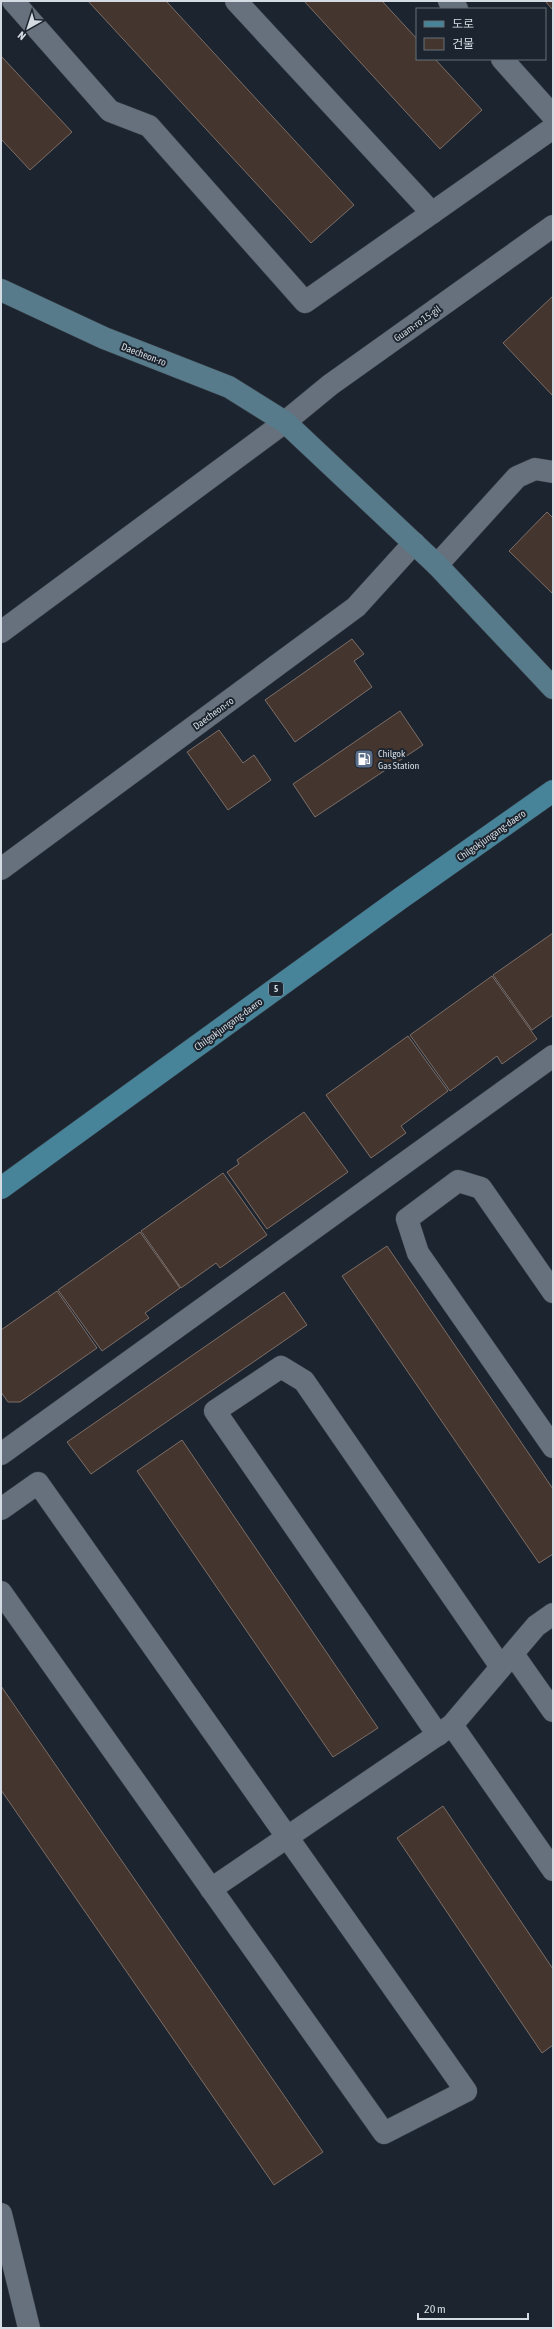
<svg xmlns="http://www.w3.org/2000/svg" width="554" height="2329" font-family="'Asap Condensed','Noto Sans KR',sans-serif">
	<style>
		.building { fill: #44362f; stroke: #7d6d66 }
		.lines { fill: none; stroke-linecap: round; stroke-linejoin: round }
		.lane-casing { stroke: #383f48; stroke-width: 23 }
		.street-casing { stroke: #383f48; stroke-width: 23 }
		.secondary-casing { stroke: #383f48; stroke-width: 23 }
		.primary-casing { stroke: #383f48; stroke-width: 23 }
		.lane { stroke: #67717d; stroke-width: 22 }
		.street { stroke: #67717d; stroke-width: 22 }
		.secondary { stroke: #577b8b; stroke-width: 22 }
		.primary { stroke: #47849a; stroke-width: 22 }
		.labels { text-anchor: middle; stroke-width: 4; stroke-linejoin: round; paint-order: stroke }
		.shield { fill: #1c252f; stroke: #9ea4ac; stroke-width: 1 }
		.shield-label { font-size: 9px; font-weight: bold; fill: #d5dbe2 }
		.street-label { font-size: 10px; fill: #d5dbe2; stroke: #1c252f }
		.poi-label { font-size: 10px; fill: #d5dbe2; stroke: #1c252f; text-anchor: start }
	</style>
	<rect width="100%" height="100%" fill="#1c252f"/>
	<g class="building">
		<polygon points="88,1 166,1 354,205 311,243"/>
		<polygon points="304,1 382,1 417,39 417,59 435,59 482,110 440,149"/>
		<polygon points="545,1 553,1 553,10"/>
		<polygon points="1,56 72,132 30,170 1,139"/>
		<polygon points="553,296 553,396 503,343"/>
		<polygon points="547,512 553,518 553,594 509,551"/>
		<polygon points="352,639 364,654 354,661 372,687 295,742 265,700"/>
		<polygon points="400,711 423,745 315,817 293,784"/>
		<polygon points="219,730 243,763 254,755 271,780 228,810 187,752"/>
		<polygon points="553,933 553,1015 532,1030 493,975"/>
		<polygon points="492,976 537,1039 502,1064 497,1056 450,1091 410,1035"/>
		<polygon points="408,1036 448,1091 401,1126 406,1133 371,1158 326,1095"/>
		<polygon points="304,1112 348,1172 267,1229 227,1172 239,1164 237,1160"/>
		<polygon points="223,1173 267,1235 220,1268 216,1263 181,1288 141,1231"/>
		<polygon points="140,1232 180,1288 145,1313 149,1318 102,1351 58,1290"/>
		<polygon points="387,1246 553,1489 553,1554 539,1563 342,1276"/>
		<polygon points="57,1291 97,1348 20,1402 8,1402 1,1392 1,1330"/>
		<polygon points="284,1292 307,1325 91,1474 67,1442"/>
		<polygon points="182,1440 378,1728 333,1757 137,1471"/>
		<polygon points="1,1686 323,2152 274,2185 1,1790"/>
		<polygon points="443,1806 553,1969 553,2045 542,2053 397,1838"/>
	</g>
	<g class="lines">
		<defs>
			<g id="lane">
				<polyline points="13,1 110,111 149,126 305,302 553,128"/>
				<polyline points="236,1 432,213"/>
				<polyline points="449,1 457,9"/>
				<polyline points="502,59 553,116"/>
				<polyline points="437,565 517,477 535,469 553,472"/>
				<polyline points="553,1292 481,1188 458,1181 407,1219 418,1253 553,1447"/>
				<polyline points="1,1509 38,1483 466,2091 384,2133 1,1592"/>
				<polyline points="513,1654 553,1711"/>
				<polyline points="452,1725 553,1870"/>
				<polyline points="438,1735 215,1411 281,1367 304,1381 501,1667"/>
				<polyline points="211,1889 452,1725 536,1626 553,1614"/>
			</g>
			<g id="street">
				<polyline points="1,632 285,422 330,385 553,226"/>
				<polyline points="1,869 356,607 414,543"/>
				<polyline points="1,1454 553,1056"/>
				<polyline points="1,2214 29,2328"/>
			</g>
			<polyline id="secondary" points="1,290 104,338 229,387 285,422 437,565 553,688"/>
			<polyline id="primary" points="1,1188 401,898 553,791"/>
		</defs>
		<use href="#lane" class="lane-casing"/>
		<use href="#street" class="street-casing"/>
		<use href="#secondary" class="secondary-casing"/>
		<use href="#primary" class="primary-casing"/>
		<use href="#lane" class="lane"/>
		<use href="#street" class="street"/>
		<use href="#secondary" class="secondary"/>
		<use href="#primary" class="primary"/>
	</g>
	<defs>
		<symbol id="fuel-square" viewBox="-11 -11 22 22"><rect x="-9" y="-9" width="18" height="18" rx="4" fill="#5c6f8a" stroke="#1c252f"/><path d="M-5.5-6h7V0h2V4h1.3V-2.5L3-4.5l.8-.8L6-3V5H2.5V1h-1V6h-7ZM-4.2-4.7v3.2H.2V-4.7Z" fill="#fff"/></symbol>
	</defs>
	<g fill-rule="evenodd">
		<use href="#fuel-square" x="353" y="748" width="22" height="22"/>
	</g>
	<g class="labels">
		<rect class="shield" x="269" y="982" width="14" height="14" rx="3"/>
		<g class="shield-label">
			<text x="276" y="992">5</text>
		</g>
		<g class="street-label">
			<text transform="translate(417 323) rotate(-35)" y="4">Guam-ro 15-gil</text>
			<text transform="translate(144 354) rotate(21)" y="4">Daecheon-ro</text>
			<text transform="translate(213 713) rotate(-36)" y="4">Daecheon-ro</text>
			<text transform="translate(491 835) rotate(-35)" y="4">Chilgokjungang-daero</text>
			<text transform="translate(228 1024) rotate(-36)" y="4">Chilgokjungang-daero</text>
		</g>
		<g class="poi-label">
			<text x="378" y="757">Chilgok<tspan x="378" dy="12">Gas Station</tspan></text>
		</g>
	</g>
	<rect width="554" height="2329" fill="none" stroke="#d5dbe2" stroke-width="4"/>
	<rect x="416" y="8" width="130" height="52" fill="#1c252f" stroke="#666e77"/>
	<rect x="424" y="21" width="20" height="6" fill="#47849a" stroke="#666e77"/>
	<text x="452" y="28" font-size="12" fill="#d5dbe2">도로</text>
	<rect x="424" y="38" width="20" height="12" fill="#44362f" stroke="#666e77"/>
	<text x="452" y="48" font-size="12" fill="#d5dbe2">건물</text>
	<g transform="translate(28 28) rotate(219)" stroke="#1c252f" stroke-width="3" paint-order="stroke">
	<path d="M0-3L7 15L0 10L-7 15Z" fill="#d5dbe2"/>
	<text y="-6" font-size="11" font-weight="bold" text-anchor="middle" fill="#d5dbe2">N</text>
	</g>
	<path d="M418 2313v6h110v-6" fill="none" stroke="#d5dbe2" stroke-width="2"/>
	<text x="424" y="2313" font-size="12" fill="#d5dbe2" stroke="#1c252f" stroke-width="3" paint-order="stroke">20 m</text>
</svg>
